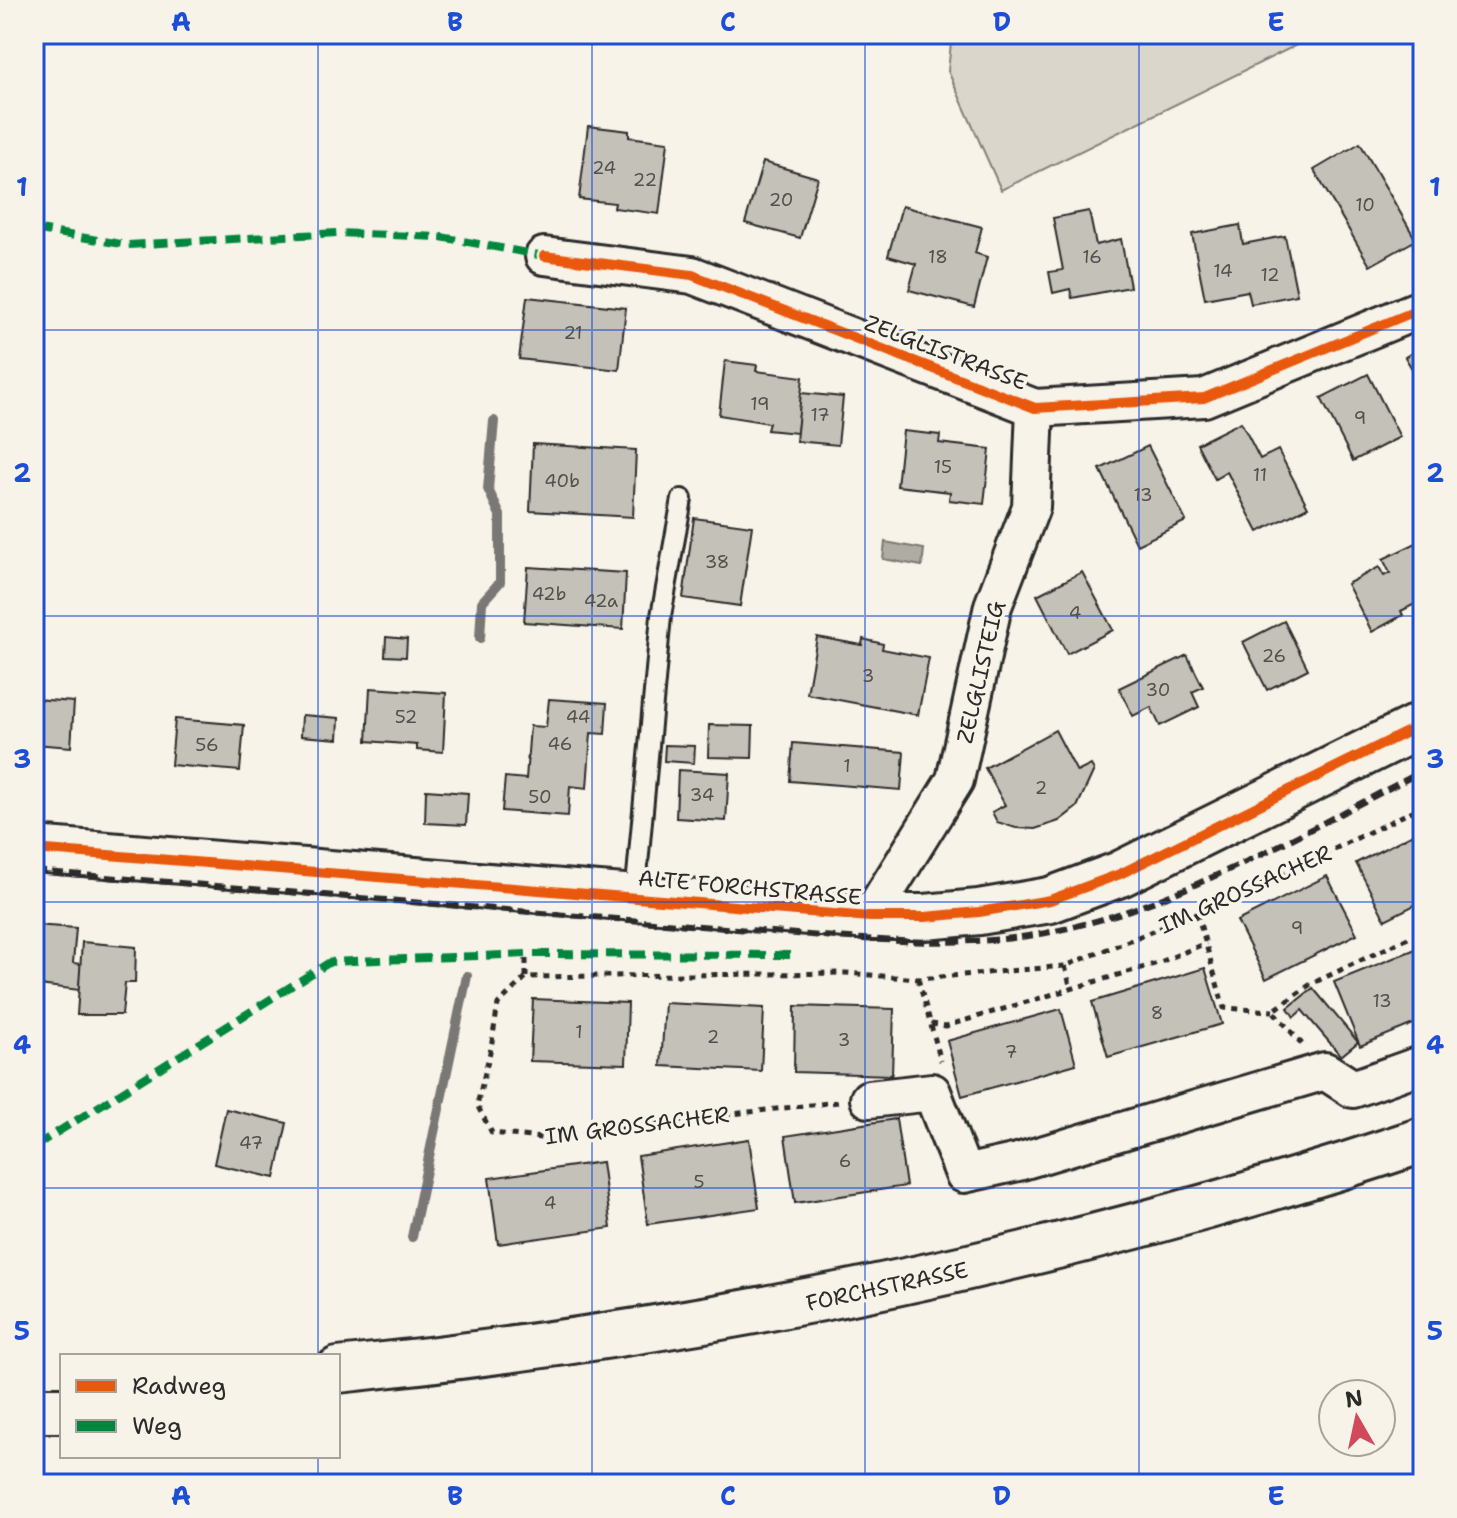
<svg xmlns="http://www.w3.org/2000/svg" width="1457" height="1518" font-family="'Shantell Sans',sans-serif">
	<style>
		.green { fill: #dad6cc; stroke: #82807c; stroke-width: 2 }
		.water { fill: #afaca4; stroke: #7a7874; stroke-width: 2 }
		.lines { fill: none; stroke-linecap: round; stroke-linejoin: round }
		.stream { stroke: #7a7874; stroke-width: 10 }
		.building { fill: #c4c1b9; stroke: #2b2b2b; stroke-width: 2 }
		.service-casing { stroke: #2b2b2b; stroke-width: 24 }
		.minor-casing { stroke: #2b2b2b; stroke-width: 42 }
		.tertiary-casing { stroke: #2b2b2b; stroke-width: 50 }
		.trunk-casing { stroke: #2b2b2b; stroke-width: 50 }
		.path { stroke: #2b2b2b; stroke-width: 5; stroke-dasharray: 6 6; stroke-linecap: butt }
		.service { stroke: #f7f3e8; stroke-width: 18 }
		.minor { stroke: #f7f3e8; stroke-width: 36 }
		.tertiary { stroke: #f7f3e8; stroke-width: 44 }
		.trunk { stroke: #f7f3e8; stroke-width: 44 }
		.rail { stroke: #2b2b2b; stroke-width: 6; stroke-dasharray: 12 6; stroke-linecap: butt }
		.quiet { stroke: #00873e; stroke-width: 8; stroke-dasharray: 16 8; stroke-linecap: butt }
		.cycleway-casing { stroke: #f7f3e8; stroke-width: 15 }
		.cycleway { stroke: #e8590c; stroke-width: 10 }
		.grid { fill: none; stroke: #1d4ed8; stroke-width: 2; stroke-opacity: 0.55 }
		.labels { text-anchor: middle; stroke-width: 7; stroke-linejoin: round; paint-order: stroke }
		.number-label { font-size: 18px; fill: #51504e }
		.street-label { font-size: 22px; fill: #2b2b2b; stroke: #f7f3e8 }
		.neatline { fill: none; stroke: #1d4ed8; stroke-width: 3 }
		.grid-label { font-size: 26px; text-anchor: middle; font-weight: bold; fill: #1d4ed8 }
	</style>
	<rect width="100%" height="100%" fill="#f7f3e8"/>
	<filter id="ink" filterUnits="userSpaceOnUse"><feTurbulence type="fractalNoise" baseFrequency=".0125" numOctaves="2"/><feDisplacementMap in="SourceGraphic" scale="16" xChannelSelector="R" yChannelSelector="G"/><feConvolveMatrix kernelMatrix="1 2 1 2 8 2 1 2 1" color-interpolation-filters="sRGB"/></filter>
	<g filter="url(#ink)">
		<polygon class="green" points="952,34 1319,34 1001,190 948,71"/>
		<polygon class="water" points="885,542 924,549 922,566 883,559"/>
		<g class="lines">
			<g class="stream">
				<polyline points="480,638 482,602 500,582 500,515 488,489 494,421"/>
				<polyline points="412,1237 467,976"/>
			</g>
		</g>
		<g class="building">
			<polygon points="588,126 629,131 629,137 668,142 659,214 614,208 615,203 579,199"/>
			<polygon points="1360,143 1416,240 1370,266 1314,170"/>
			<polygon points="763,162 818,178 800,238 745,223"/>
			<polygon points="902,206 982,227 975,253 987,257 974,307 909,290 916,264 888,256"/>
			<polygon points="1089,211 1096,245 1121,239 1130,287 1072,298 1070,289 1053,293 1049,272 1063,270 1053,218"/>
			<polygon points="1240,225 1243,244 1285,236 1297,295 1251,304 1248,291 1205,299 1192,234"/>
			<polygon points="527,297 626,308 619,370 519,359"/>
			<polygon points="1423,346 1423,387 1405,357"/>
			<polygon points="725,361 757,365 756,371 803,377 797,433 767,430 769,423 719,415"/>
			<polygon points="1368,374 1400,437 1353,461 1321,398"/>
			<polygon points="801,393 843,397 838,445 796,441"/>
			<polygon points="1241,422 1260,459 1278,450 1308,507 1258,532 1227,472 1215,479 1197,444"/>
			<polygon points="903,431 940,435 939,443 990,449 984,504 949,500 950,492 897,486"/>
			<polygon points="533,444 636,450 633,517 530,511"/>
			<polygon points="1148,446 1186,521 1137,545 1100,469"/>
			<polygon points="694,518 752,526 740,606 683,598"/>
			<polygon points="1416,543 1418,548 1423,545 1423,600 1401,611 1403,615 1372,632 1347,584 1379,567 1384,576 1390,573 1383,559"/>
			<polygon points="528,567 626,573 623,629 524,622"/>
			<polygon points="1082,572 1113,630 1067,654 1037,595"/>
			<polygon points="1284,621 1308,669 1267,690 1243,642"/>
			<polygon points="386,637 407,639 406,657 385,656"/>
			<polygon points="817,637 862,645 863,639 883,644 882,649 929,658 918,715 807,694"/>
			<polygon points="1187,655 1203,687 1192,692 1199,707 1160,726 1151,707 1133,716 1119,688"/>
			<polygon points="370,688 446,693 443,752 417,750 417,745 367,741"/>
			<polygon points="34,699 74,702 71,747 34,744"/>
			<polygon points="549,699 607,703 605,734 591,733 587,788 570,786 568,816 502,811 505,777 526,779 530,726 546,727"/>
			<polygon points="302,715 339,718 338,739 301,736"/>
			<polygon points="175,719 244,725 240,771 171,765"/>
			<polygon points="709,725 753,726 752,758 708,757"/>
			<polygon points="1055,730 1077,772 1091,765 1094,770 1077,807 1059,821 1035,829 1016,828 997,822 992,812 1005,805 985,768"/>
			<polygon points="793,743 904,752 901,790 790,781"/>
			<polygon points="665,745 695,746 694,763 664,761"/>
			<polygon points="678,770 729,773 726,821 676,818"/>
			<polygon points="426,790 468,793 466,825 425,823"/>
			<polygon points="1423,829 1423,901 1385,920 1356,863"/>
			<polygon points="1327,876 1357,934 1266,979 1237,921"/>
			<polygon points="34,925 76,928 73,963 81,964 79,990 39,985 39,982 34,981"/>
			<polygon points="82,942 136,947 135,983 125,983 122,1015 77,1015"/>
			<polygon points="1423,946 1423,1020 1360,1046 1334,982"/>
			<polygon points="1205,968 1222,1024 1108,1057 1092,1002"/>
			<polygon points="1313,988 1358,1042 1341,1056 1302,1010 1294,1017 1288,1008"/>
			<polygon points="533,999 628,1003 626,1064 530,1061"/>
			<polygon points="665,1003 764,1008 761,1071 661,1066"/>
			<polygon points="795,1006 894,1009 892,1075 794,1072"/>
			<polygon points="1061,1009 1076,1064 962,1096 947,1041"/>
			<polygon points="226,1109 287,1123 275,1178 214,1164"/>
			<polygon points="896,1119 906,1186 795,1203 785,1136"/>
			<polygon points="749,1139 759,1208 648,1224 638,1156"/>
			<polygon points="602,1162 611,1228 498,1244 489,1178"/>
		</g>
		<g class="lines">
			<defs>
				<polyline id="service" points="635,897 661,616 682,499"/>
				<g id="minor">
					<polyline points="544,256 692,275 1035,408 1204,398 1423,308"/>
					<polyline points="870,917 955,780 993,606 1031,507 1035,408"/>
					<polyline points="869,1099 932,1092 964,1174 1018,1162 1325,1071 1353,1089 1423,1064"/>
				</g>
				<polyline id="tertiary" points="34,849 870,917 925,917 979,912 1050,900 1120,874 1423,724"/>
				<g id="trunk">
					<path d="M338,1370C708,1332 1070,1258 1423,1140"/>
					<polyline points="34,1410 62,1410"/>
				</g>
			</defs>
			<use href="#service" class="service-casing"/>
			<use href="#minor" class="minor-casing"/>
			<use href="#tertiary" class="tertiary-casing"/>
			<use href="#trunk" class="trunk-casing"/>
			<g class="path">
				<polyline points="1197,913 1224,1008 1273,1011"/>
				<polyline points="1065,966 1071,989"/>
				<polyline points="526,977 526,954"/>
				<polyline points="918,979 941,1061"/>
				<polyline points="931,1024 946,1026 1158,963 1206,943"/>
				<polyline points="1302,1044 1273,1011 1311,984 1423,931"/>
				<polyline points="838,1102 696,1118 551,1139 492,1133 477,1105 491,1048 498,1004 526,977 846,973 918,979 1065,966 1221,904 1423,806"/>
			</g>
			<use href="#service" class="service"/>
			<use href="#minor" class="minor"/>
			<use href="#tertiary" class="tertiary"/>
			<use href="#trunk" class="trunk"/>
			<path class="rail" d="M34,871L822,936C890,941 960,946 1028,936C1164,915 1300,833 1423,771"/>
			<g class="quiet">
				<polyline points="34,229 127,245 337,233 441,237 544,256"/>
				<polyline points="34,1143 40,1143 330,962 526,954 796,955"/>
			</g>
			<defs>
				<g id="cycleway">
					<polyline points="544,256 692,275 1035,408 1204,398 1423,308"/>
					<polyline points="34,849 870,917 925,917 979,912 1050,900 1120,874 1423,724"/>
				</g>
			</defs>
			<use href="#cycleway" class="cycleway-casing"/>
			<use href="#cycleway" class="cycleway"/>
		</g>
	</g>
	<path class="grid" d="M318,34V1356M592,34V1484M865,34V1484M1139,34V1484M34,330H1423M34,616H1423M34,902H1423M34,1188H1423M318,1456V1484"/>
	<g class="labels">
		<g class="number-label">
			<text x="604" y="174">24</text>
			<text x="645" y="186">22</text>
			<text x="781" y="206">20</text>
			<text x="1365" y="211">10</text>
			<text x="938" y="263">18</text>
			<text x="1092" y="263">16</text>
			<text x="1223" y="277">14</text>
			<text x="1270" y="281">12</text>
			<text x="573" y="339">21</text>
			<text x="760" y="410">19</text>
			<text x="820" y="421">17</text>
			<text x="1360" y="424">9</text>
			<text x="943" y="473">15</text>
			<text x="1260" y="481">11</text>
			<text x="562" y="487">40b</text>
			<text x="1143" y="501">13</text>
			<text x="717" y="568">38</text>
			<text x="549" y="600">42b</text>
			<text x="601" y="607">42a</text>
			<text x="1075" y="619">4</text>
			<text x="1274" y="662">26</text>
			<text x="868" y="682">3</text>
			<text x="1158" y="696">30</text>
			<text x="406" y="723">52</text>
			<text x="578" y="723">44</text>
			<text x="560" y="750">46</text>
			<text x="207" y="751">56</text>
			<text x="847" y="772">1</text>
			<text x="1041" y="794">2</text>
			<text x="702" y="801">34</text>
			<text x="540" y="803">50</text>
			<text x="1297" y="934">9</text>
			<text x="1382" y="1007">13</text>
			<text x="1157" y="1019">8</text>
			<text x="579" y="1038">1</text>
			<text x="713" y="1043">2</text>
			<text x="844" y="1046">3</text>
			<text x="1011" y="1058">7</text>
			<text x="251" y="1149">47</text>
			<text x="845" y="1167">6</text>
			<text x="699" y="1188">5</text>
			<text x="550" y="1209">4</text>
		</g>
		<g class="street-label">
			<text transform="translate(946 352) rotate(21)" y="8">ZELGLISTRASSE</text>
			<text transform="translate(980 672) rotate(-77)" y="8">ZELGLISTEIG</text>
			<text transform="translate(750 887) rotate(5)" y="8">ALTE FORCHSTRASSE</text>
			<text transform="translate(1245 889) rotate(-24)" y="8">IM GROSSACHER</text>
			<text transform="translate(637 1125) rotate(-7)" y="8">IM GROSSACHER</text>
			<text transform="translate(887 1286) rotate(-12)" y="8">FORCHSTRASSE</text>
		</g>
	</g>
	<rect width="1457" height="1518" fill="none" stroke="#f7f3e8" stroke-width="88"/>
	<rect x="60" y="1354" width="280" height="104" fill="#f7f3e8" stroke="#a5a39c" stroke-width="2"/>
	<rect x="76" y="1380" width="40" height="12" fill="#e8590c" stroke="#a5a39c" stroke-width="2"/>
	<text x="132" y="1394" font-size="24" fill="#2b2b2b">Radweg</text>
	<rect x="76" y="1420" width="40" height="12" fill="#00873e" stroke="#a5a39c" stroke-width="2"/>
	<text x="132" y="1434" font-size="24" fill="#2b2b2b">Weg</text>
	<g transform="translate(1357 1418) rotate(351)"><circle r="38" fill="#f7f3e8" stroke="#a5a39c" stroke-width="2"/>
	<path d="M0-6L14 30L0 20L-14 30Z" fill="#d1495b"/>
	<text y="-12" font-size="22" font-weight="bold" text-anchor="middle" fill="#2b2b2b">N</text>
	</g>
	<rect x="44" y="44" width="1369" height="1430" class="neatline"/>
	<g class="grid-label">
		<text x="181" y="31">A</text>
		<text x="455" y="31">B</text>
		<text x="728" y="31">C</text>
		<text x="1002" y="31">D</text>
		<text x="1276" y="31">E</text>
		<text x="22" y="196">1</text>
		<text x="1435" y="196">1</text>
		<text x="22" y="482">2</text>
		<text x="1435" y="482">2</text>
		<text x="22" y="768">3</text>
		<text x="1435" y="768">3</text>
		<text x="22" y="1054">4</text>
		<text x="1435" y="1054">4</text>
		<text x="22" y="1340">5</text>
		<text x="1435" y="1340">5</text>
		<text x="181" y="1505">A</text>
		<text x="455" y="1505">B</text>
		<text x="728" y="1505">C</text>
		<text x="1002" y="1505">D</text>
		<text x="1276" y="1505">E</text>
	</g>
</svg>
